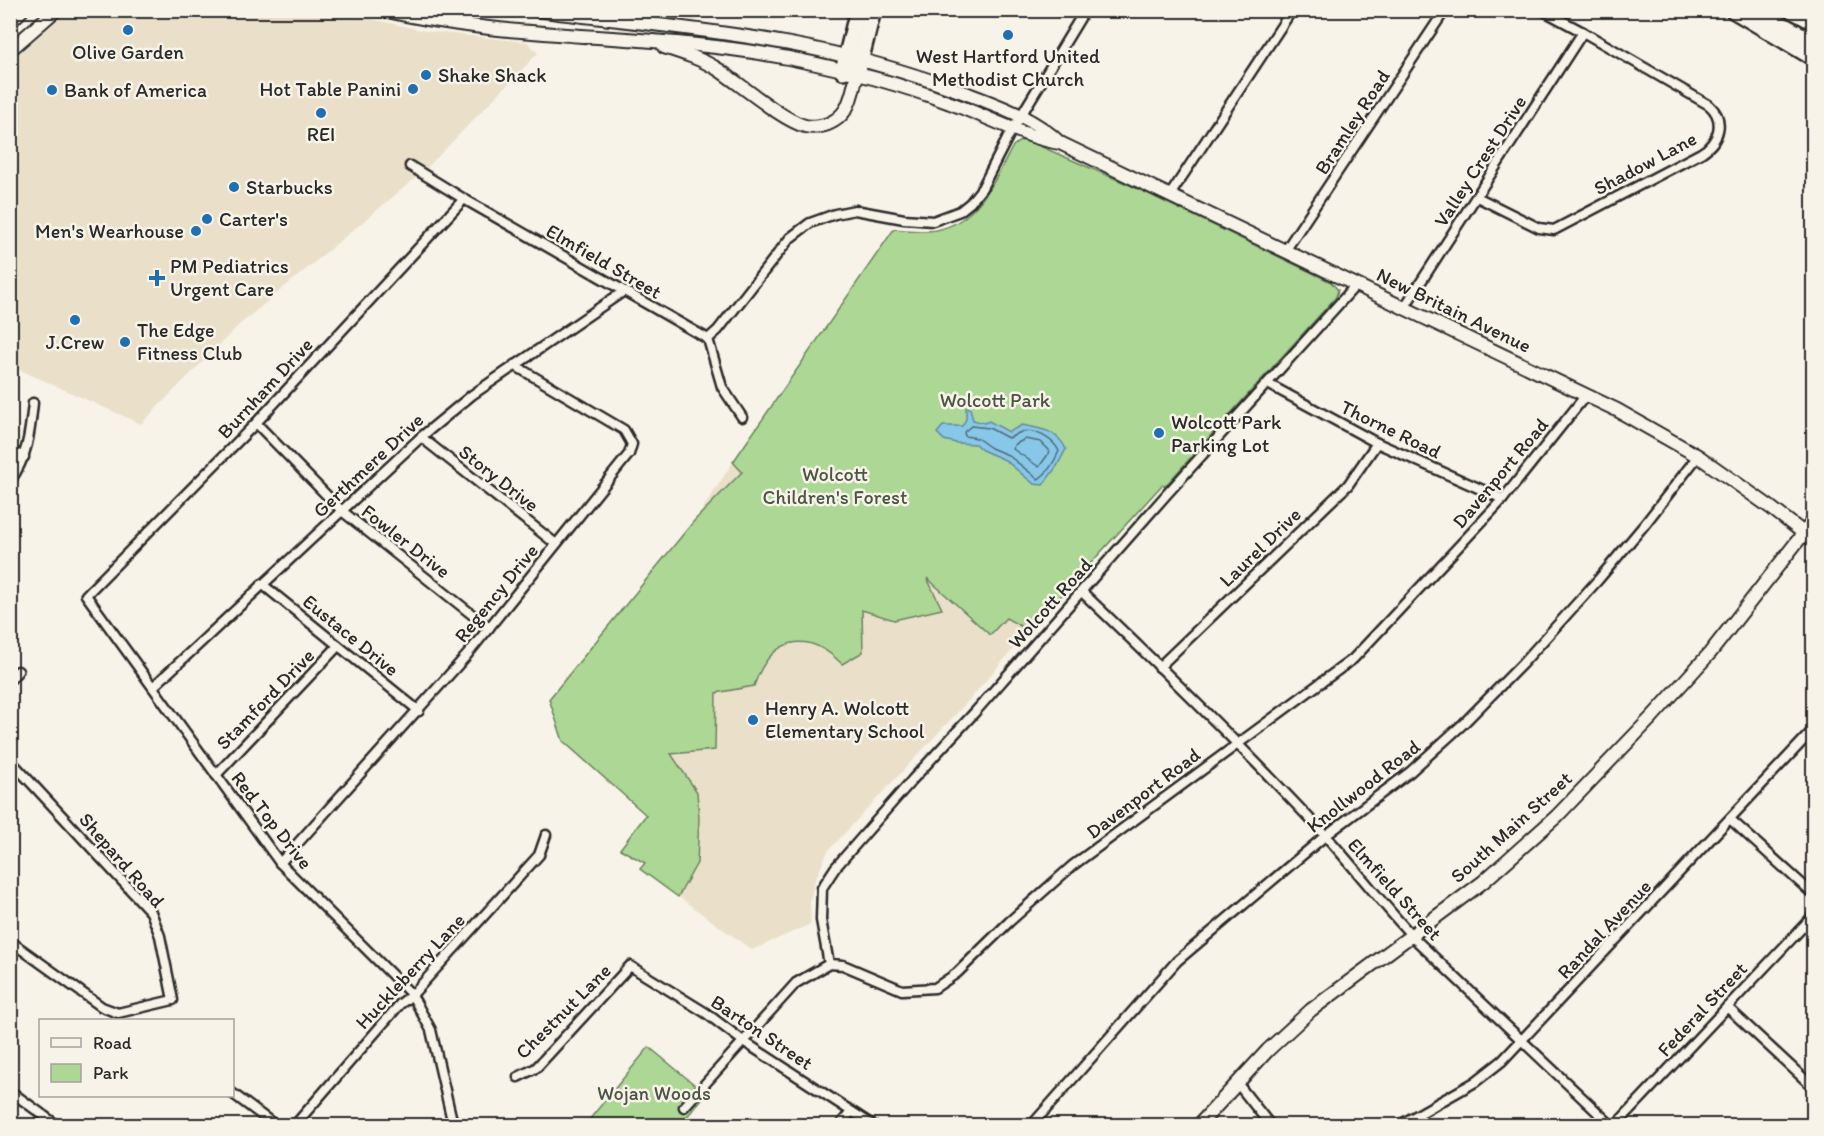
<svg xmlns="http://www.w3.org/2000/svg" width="1824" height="1136" font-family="Itim,sans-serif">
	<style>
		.built { fill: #eae0ca }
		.green { fill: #add795; stroke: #6c8160; stroke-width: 1.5 }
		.water { fill: #87c7e8; stroke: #62899c; stroke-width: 1.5 }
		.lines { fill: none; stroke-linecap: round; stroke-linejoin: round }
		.shore { stroke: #506977; stroke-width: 1.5 }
		.street-casing { stroke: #2b2b2b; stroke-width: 13 }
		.secondary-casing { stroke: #2b2b2b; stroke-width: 16 }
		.highway-casing { stroke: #2b2b2b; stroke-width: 20 }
		.street { stroke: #f7f3e8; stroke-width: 8 }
		.secondary { stroke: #f7f3e8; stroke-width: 12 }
		.highway { stroke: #f7f3e8; stroke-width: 15 }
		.poi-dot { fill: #1f6fb2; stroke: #f7f3e8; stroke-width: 2 }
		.labels { text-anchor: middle; stroke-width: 5; stroke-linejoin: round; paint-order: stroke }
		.poi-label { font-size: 20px; fill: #2b2b2b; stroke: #f7f3e8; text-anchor: start }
		.street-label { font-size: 20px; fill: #2b2b2b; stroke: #f7f3e8 }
		.park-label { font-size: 20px; fill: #4c5646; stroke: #f7f3e8 }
	</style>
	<rect width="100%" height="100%" fill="#f7f3e8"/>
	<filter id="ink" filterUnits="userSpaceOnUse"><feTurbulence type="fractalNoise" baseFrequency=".0167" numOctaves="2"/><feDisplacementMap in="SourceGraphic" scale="12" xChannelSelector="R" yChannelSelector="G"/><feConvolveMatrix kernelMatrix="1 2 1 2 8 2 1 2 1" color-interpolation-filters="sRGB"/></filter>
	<g filter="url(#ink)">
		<g class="built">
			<polygon points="69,10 336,11 426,31 527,42 538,53 425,170 239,325 141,424 11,366 10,61"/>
			<polygon points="733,462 795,532 899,559 1029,631 970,699 828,851 815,880 810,900 811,924 752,950 640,869 645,863 620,849 646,815 563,741 549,699 700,513"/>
		</g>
		<g class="green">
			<path d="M1026,140L1134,187L1331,282L1338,290L1336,297L1165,486L1162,485L1029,631L1006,618L990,635L927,578L942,609L894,620L862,610L863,652L842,664C806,628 770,638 754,686L716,693L715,750L671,754L697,792L699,818L697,863L678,897L640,869L645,863L620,849L646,815L563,741L549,699L694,521L742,472L733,462L894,229C905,230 916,231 927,231C974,229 994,182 1013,146L1020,141Z"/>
			<polygon points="649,1047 706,1094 680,1125 584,1126"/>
		</g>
		<path class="water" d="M966,407L970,408L973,420L984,423L989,421L1009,432L1022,425C1040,428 1057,430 1066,449L1057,466L1043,485L1034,484L1005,460L982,450L975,444L956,443L944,440L937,433L943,426H962L966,419Z"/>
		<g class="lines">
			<g class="shore">
				<path d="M971,426L989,428L1008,438C1013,437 1016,434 1021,432C1035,428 1054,440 1059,451C1055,460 1047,474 1038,479L1008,455L991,448L977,438L965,436L964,432Z"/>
				<polygon points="1025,439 1041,442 1049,450 1049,453 1039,467 1013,449 1014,445"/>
			</g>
			<defs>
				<g id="street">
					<polyline points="410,166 464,199 708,339 722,387 742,417"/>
					<polyline points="1170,195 1292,10"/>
					<path d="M1477,197L1539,228L1554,230L1701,153C1719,142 1726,120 1709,105L1583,32L1542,10"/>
					<polyline points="1285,251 1445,10"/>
					<polyline points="1404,308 1583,32"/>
					<polyline points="708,339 718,330 790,238 810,223 835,214 855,210 904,219 933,221 960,211 970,203 982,188 1008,137 1085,10"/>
					<polyline points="1268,384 1377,443 1503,499"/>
					<polyline points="256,423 342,511 489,628"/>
					<polyline points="421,437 556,544"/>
					<polyline points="10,450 24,457"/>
					<path d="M10,481C28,457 30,431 33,403"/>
					<polyline points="262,584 419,711"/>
					<path d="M1082,592C1165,671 1247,751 1325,835C1357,870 1385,908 1418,942L1612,1126"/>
					<polyline points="1159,667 1348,485 1377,443"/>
					<polyline points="10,680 18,671"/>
					<polyline points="153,687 421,437 472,395 624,291"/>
					<polyline points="10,760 151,912 160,936 173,1000 118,1013 102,1007 10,941"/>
					<polyline points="216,775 338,646"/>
					<polyline points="1730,819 1814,895"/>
					<polyline points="280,863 467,655 629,454 632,444 624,430 514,365"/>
					<polyline points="829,964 821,920 822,888 835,868 913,779 975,712 1166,495 1356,285"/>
					<polyline points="1727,1007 1814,1088"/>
					<polyline points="518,1077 536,1068 630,966 706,1013 743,1041 874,1126"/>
					<polyline points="1237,1083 1271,1126"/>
					<polyline points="10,1091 58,1126"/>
					<polyline points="232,1093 276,1126"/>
					<polyline points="684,1107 796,983 829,964 843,965 902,990 935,988 957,973 1009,922 1072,866 1353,659 1503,499 1586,395"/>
					<polyline points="294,1126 400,1004 412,995 539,855 546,835"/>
					<polyline points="456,1126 451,1116 431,1030 412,995 280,863 86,595 256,423 464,199"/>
					<polyline points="839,1126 851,1112"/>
					<polyline points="1031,1126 1177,961 1325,836 1410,772 1463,724 1522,664 1598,580 1645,524 1698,456"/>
					<polyline points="1398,1126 1475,1082 1502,1061 1814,729"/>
					<polyline points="1615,1126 1814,915"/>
				</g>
				<g id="secondary">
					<path d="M383,10C516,42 654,32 788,58C843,69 898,83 950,103C984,115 1026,138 1060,143L1617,410L1698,456L1770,507L1814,541"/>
					<path d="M536,10C619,21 703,28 785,43C844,54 903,70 960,91C994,104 1034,117 1060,143"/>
					<polyline points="10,22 22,10"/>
					<path d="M664,47C683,53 702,59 719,70C740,84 784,121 805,126C821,129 837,123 846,109C852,99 854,86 857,74"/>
					<polyline points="10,50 56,10"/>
					<polyline points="1198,1126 1268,1050 1311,1010 1483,882 1557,816 1652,717 1710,653 1814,520"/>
				</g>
				<g id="highway">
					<polyline points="1733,10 1814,58"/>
					<polyline points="1755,10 1814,42"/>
					<polyline points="843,71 858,10"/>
					<polyline points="857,74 873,10"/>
				</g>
			</defs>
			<use href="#street" class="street-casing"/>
			<use href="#secondary" class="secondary-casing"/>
			<use href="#highway" class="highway-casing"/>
			<use href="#street" class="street"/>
			<use href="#secondary" class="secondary"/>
			<use href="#highway" class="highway"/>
		</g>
	</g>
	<g class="poi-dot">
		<circle cx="128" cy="30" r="6"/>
		<circle cx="1008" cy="35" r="6"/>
		<circle cx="426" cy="75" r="6"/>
		<circle cx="413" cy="89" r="6"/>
		<circle cx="52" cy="90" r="6"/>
		<circle cx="321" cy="113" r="6"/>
		<circle cx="234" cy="187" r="6"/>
		<circle cx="207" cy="219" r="6"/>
		<circle cx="196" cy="231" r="6"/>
		<path d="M154 269h6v6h6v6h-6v6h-6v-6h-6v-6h6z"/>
		<circle cx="75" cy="320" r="6"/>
		<circle cx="125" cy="342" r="6"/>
		<circle cx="1159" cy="433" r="6"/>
		<circle cx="753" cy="720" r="6"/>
	</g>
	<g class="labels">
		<g class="poi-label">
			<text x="128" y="59" text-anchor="middle">Olive Garden</text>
			<text x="1008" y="63" text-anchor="middle">West Hartford United<tspan x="1008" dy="23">Methodist Church</tspan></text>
			<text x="438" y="82">Shake Shack</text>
			<text x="401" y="96" text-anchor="end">Hot Table Panini</text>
			<text x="64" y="97">Bank of America</text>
			<text x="321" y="141" text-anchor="middle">REI</text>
			<text x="246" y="194">Starbucks</text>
			<text x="219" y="226">Carter's</text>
			<text x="184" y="238" text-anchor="end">Men's Wearhouse</text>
			<text x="170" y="273">PM Pediatrics<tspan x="170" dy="23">Urgent Care</tspan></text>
			<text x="137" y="337">The Edge<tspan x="137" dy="23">Fitness Club</tspan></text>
			<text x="75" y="349" text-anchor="middle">J.Crew</text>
			<text x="1171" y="429">Wolcott Park<tspan x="1171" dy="23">Parking Lot</tspan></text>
			<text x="765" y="715">Henry A. Wolcott<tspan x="765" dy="23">Elementary School</tspan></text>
		</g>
		<g class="street-label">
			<text transform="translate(1352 122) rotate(-57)" y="7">Bramley Road</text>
			<text transform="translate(1480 161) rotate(-57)" y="7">Valley Crest Drive</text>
			<text transform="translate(1645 163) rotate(-28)" y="7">Shadow Lane</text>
			<text transform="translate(604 261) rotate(30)" y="7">Elmfield Street</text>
			<text transform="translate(1454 310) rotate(26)" y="7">New Britain Avenue</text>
			<text transform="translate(265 388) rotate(-47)" y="7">Burnham Drive</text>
			<text transform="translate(1391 429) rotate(26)" y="7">Thorne Road</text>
			<text transform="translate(368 465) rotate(-43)" y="7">Gerthmere Drive</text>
			<text transform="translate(1500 473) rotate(-50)" y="7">Davenport Road</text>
			<text transform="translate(499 478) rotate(38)" y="7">Story Drive</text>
			<text transform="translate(406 541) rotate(38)" y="7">Fowler Drive</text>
			<text transform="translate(1260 547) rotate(-44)" y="7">Laurel Drive</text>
			<text transform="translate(496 593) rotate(-51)" y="7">Regency Drive</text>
			<text transform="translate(1050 603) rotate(-48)" y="7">Wolcott Road</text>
			<text transform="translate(351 635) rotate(39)" y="7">Eustace Drive</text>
			<text transform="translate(265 699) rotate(-46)" y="7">Stamford Drive</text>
			<text transform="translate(1363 786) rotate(-38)" y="7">Knollwood Road</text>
			<text transform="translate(1143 793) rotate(-37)" y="7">Davenport Road</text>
			<text transform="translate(272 820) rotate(52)" y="7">Red Top Drive</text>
			<text transform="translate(1511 827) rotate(-42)" y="7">South Main Street</text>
			<text transform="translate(122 860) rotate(49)" y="7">Shepard Road</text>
			<text transform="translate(1395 889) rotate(48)" y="7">Elmfield Street</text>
			<text transform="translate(1604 929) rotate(-47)" y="7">Randal Avenue</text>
			<text transform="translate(410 971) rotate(-47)" y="7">Huckleberry Lane</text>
			<text transform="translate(1702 1009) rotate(-47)" y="7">Federal Street</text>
			<text transform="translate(563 1011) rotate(-45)" y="7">Chestnut Lane</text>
			<text transform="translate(762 1032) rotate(34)" y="7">Barton Street</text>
		</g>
		<g class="park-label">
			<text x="995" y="407">Wolcott Park</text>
			<text x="835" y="481">Wolcott<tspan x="835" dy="23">Children's Forest</tspan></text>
			<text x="654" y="1100">Wojan Woods</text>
		</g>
	</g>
	<rect width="1824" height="1136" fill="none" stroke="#f7f3e8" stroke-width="36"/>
	<rect x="18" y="18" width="1788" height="1100" fill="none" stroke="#2b2b2b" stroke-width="2" filter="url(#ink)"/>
	<rect x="39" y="1019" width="195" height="78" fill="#f7f3e8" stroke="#a5a39c" stroke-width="1.5"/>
	<rect x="51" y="1038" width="30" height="9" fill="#f7f3e8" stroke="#a5a39c" stroke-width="1.5"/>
	<text x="93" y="1049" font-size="18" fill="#2b2b2b">Road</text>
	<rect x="51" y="1064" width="30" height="18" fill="#add795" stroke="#a5a39c" stroke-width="1.5"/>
	<text x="93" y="1079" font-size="18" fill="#2b2b2b">Park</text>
</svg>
